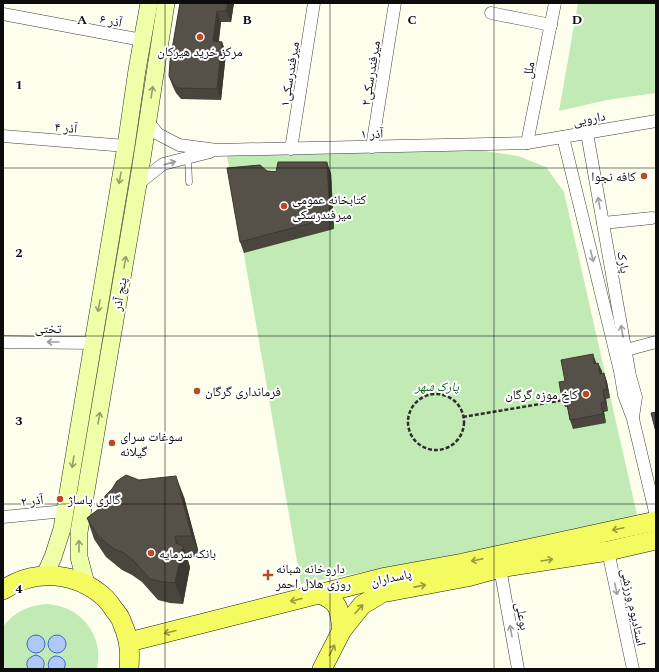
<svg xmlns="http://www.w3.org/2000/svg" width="659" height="672" font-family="Spectral,'Noto Naskh Arabic',serif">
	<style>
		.green { fill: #c1eab5 }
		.water { fill: #b0c8f7; stroke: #3566cf }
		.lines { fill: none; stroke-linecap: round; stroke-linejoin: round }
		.lane-casing { stroke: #3f3f3f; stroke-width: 7 }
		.street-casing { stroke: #3f3f3f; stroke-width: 13 }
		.secondary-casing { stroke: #2e2e2e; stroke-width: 18 }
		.primary-casing { stroke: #1d1d1d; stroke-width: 20 }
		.path { stroke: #2e2e2e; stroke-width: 2.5; stroke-dasharray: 4 2; stroke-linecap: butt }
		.lane { stroke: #fff; stroke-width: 6 }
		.street { stroke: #fff; stroke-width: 12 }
		.secondary { stroke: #efffa7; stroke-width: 17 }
		.primary { stroke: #f4fb60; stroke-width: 19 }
		.wall { fill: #49463e }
		.shaded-wall { fill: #3c3932 }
		.building { fill: #555148; stroke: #3c3932 }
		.oneway { stroke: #949e69 }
		.oneway2 { stroke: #9e9e9e }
		.oneway3 { stroke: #979b3e }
		.grid { fill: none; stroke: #0c0c0c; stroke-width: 1; stroke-opacity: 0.55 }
		.poi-dot { fill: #be4822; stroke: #fff; stroke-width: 1.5 }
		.labels { text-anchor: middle; stroke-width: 4; stroke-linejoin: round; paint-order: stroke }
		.street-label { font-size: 13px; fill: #0c0c0c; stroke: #fff }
		.poi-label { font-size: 13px; fill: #0c0c0c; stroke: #fff; text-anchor: start }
		.park-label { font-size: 13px; font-style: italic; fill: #1c6522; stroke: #fff }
		.grid-label { font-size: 13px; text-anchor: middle; font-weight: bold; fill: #0c0c0c; stroke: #fff; stroke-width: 4; stroke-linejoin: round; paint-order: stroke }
	</style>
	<rect width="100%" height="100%" fill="#fdffec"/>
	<g class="green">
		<polygon points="578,3 656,3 656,93 607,100 559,111"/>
		<polygon points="478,150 518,156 546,167 564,192 638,519 301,584 227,156"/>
		<path d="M47,604C81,606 104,635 97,669H3V627C13,612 29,605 47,604Z"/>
	</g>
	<g class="water">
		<circle cx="57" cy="644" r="9"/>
		<circle cx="36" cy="644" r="9"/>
		<path d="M36,655C43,657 46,662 43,669H28C25,662 28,657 36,655Z"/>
		<path d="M55,656C62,656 68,661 64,669H49C47,663 49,658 55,656Z"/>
	</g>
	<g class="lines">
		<defs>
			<polyline id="lane" points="188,157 189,182"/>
			<g id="street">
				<polyline points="491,13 551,25"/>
				<polyline points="3,14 142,40"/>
				<polyline points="147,121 158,134 179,145 217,150 527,143 656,121"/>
				<polyline points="587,133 630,376 636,397 633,417"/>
				<polyline points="3,136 126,146"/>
				<polyline points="563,137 620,371 624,395 633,419 656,516"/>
				<polyline points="527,143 555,3"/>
				<polyline points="372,147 395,3"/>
				<polyline points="291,149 314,3"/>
				<polyline points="138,184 163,164 210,152"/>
				<polyline points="603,223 652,218"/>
				<polyline points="3,342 92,343"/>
				<polyline points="626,350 656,342"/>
				<polyline points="3,517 65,511"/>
				<polyline points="608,551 633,669"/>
				<polyline points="500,568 518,669"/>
			</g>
			<g id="secondary">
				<polyline points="45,575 53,557 62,529 126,146 137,70 149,3"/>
				<polyline points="86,584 79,557 79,532 138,184 166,3"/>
			</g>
			<g id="primary">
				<path d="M3,590C35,568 77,572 105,598C108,601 111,605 113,608C115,611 118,614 120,618C122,621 123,626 125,630C130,645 130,653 129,669"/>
				<path d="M320,594C341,603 339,610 342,630"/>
				<polyline points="129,642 386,577 463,563 656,521"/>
				<polyline points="322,669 342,630 362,605 382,593 467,577 500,568 608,551 656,540"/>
			</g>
		</defs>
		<use href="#lane" class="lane-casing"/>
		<use href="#street" class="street-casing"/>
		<use href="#secondary" class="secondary-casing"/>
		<use href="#primary" class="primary-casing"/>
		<g class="path">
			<circle cx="436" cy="422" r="28"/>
			<polyline points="463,417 564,400"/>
		</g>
		<use href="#lane" class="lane"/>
		<use href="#street" class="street"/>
		<use href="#secondary" class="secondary"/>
		<use href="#primary" class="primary"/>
	</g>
	<g class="wall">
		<polygon points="180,3 234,3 231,22 221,22 219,41 222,42 226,53 221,100 181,99 176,93 173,87 169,76"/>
		<polygon points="267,171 331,173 334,229 244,253 240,242"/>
		<polygon points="596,363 598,363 602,374 604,373 607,382 610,398 606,399 608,411 604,412 606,423 573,429 570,420 567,407 565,407 562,399 565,381"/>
		<polygon points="184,497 200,557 187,557 190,567 183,604 170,603 158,600 142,582 132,575 122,570 106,557 94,539 87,518 104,505"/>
	</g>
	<g class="shaded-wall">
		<polygon points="228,3 234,3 231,22 226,11"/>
		<polygon points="217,11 221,22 217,52 213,41"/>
		<polygon points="222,42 226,53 221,100 217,89"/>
		<polygon points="327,162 331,173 334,229 330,218"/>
		<polygon points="593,354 596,362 598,372 594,364"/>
		<polygon points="598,363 602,371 603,383 600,374"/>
		<polygon points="604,373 607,382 610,398 607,389"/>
		<polygon points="603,390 606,399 608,411 605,402"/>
		<polygon points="601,403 604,412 606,423 603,414"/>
		<polygon points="176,476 184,497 200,557 192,536"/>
		<polygon points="175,536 181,553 183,546 190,567 183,604 175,583 176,543"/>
	</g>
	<g class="building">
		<polygon points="180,3 228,3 226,11 217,11 213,41 222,42 217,89 177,88 172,82 169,76 170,61"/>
		<polygon points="278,162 327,162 330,218 240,242 227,168 260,165 267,171 276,172"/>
		<polygon points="593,354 594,364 598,363 600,374 604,373 607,389 603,390 605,402 601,403 603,414 570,420 566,398 562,399 559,382 565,381 561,360"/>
		<polygon points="656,412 656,432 651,413"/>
		<polygon points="126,475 139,480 176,476 192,536 175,536 176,543 183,546 175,583 162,582 150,579 134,561 124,553 114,549 98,536 87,518 104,505 105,496 112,489 117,481"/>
	</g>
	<defs><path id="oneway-shaft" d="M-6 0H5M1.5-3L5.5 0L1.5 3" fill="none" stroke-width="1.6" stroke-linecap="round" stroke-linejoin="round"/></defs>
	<g class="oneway">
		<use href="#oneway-shaft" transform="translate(152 92) rotate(-81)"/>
		<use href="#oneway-shaft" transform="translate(120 178) rotate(100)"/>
		<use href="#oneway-shaft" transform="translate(125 262) rotate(-80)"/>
		<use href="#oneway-shaft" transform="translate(99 306) rotate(100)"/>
		<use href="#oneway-shaft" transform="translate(99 418) rotate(-80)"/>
		<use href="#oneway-shaft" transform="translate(73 462) rotate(99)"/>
		<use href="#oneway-shaft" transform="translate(79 546) rotate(-90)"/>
	</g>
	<g class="oneway2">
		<use href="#oneway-shaft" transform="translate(170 163) rotate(-16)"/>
		<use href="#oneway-shaft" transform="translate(599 203) rotate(-100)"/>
		<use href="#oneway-shaft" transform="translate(592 256) rotate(76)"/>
		<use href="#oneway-shaft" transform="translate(622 331) rotate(-100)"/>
		<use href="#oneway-shaft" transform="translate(53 342) rotate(-180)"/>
		<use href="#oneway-shaft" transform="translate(616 589) rotate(78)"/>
		<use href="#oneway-shaft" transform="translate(511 631) rotate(-100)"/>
	</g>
	<g class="oneway3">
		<use href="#oneway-shaft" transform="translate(618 529) rotate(168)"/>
		<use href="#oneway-shaft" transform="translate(477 560) rotate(168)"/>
		<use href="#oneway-shaft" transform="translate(547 560) rotate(-9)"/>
		<use href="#oneway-shaft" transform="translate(420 586) rotate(-11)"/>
		<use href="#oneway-shaft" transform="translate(296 600) rotate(166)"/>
		<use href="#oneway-shaft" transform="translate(359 609) rotate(-48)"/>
		<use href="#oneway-shaft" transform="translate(170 632) rotate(166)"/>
		<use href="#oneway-shaft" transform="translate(332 650) rotate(-63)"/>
	</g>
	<path class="grid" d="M165,3V669M330,3V669M494,3V669M3,168H656M3,336H656M3,504H656"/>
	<g class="poi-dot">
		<circle cx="200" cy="37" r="4"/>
		<circle cx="644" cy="176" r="4"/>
		<circle cx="284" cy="206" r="4"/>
		<circle cx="197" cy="391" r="4"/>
		<circle cx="586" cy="394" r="4"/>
		<circle cx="112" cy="443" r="4"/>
		<circle cx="60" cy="499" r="4"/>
		<circle cx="151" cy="553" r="4"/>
		<path d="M266 569h4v4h4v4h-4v4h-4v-4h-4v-4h4z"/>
	</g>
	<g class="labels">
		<g class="street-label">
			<text transform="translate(111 20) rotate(11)" y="5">آذر ۶</text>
			<text transform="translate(528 70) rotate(-79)" y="5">ملل</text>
			<text transform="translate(370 73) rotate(-81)" y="5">میرفندرسکی۲</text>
			<text transform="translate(289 74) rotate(-81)" y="5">میرفندرسکی۱</text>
			<text transform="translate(589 118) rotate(-10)" y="5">دارویی</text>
			<text transform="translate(66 127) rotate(5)" y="5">آذر ۴</text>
			<text transform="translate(372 133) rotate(-1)" y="5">۱ آذر</text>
			<text transform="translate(624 262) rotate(80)" y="5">پارک</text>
			<text transform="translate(119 294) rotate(-80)" y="5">پنج آذر</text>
			<text x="48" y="333">تختی</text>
			<text transform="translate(32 500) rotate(-7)" y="5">۲ آذر</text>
			<text transform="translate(391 577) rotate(-12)" y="5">پاسداران</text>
			<text transform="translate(634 607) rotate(78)" y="5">استادیوم ورزشی</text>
			<text transform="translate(523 616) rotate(80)" y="5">بوعلی</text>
		</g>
		<g class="poi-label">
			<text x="200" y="56" text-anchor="middle">مرکز خرید هیرکان</text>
			<text x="636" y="181" text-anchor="end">کافه نجوا</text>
			<text x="292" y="204">کتابخانه عمومی<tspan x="292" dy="15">میرفندرسکی</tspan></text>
			<text x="205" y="396">فرمانداری گرگان</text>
			<text x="578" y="399" text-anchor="end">کاخ موزه گرگان</text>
			<text x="120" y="441">سوغات سرای<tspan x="120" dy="15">گیلانه</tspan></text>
			<text x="68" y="504">گالری پاساژ</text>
			<text x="159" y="558">بانک سرمایه</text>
			<text x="276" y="573">داروخانه شبانه<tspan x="276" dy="15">روزی هلال احمر</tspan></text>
		</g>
		<g class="park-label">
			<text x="437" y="391">پارک شهر</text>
		</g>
	</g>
	<g class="grid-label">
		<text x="82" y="24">A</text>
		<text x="247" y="24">B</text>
		<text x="412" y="24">C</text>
		<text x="577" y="24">D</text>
		<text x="19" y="89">1</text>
		<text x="19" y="257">2</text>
		<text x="19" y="425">3</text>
		<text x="19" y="593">4</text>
	</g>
	<rect width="659" height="672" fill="none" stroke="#0c0c0c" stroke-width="8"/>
</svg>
